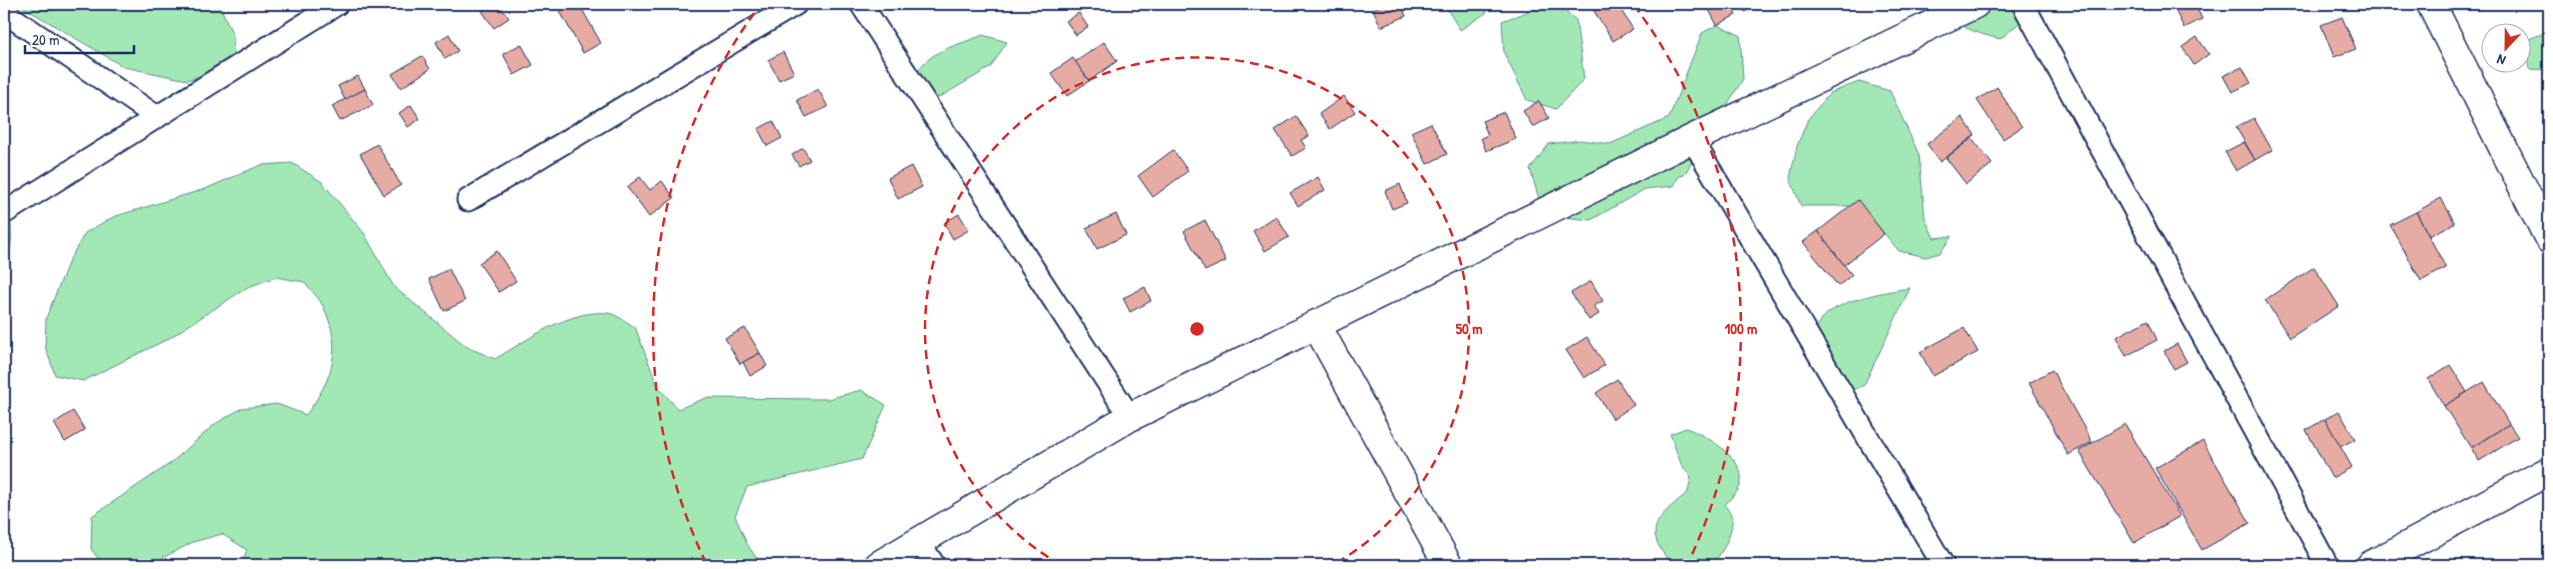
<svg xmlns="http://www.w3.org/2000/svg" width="2553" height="569" font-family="'Patrick Hand',sans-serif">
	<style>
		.green { fill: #a2e8b4; stroke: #5e8c89 }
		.building { fill: #e6aba3; stroke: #1b2f5e }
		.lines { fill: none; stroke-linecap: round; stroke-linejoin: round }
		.lane-casing { stroke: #1b2f5e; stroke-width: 25 }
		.street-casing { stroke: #1b2f5e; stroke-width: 31 }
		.lane { stroke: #fff; stroke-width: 21 }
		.street { stroke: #fff; stroke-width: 28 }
		.ring { fill: none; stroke: #d62828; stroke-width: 2.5; stroke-dasharray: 9 6 }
		.centre { fill: #d62828; stroke: #fff; stroke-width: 2.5 }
		.ring-label { font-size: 15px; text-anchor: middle; font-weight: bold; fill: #d62828; stroke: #fff; stroke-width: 4; stroke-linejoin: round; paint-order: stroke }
	</style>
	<rect width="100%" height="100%" fill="#fff"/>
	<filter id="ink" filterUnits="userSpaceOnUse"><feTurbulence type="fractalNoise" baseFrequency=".02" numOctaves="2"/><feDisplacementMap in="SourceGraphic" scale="10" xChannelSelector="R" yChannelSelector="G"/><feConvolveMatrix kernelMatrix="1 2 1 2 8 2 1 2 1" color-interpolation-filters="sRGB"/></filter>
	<g filter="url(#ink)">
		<g class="green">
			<polygon points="18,4 219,4 233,35 234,67 187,80 124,67"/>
			<polygon points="1444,4 1490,4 1486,13 1460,30"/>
			<polygon points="1548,4 1555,4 1576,20 1584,79 1556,109 1527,100 1504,53 1502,21"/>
			<path d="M1936,4H2042L2000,39C1971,32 1957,26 1936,4Z"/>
			<polygon points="1717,25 1740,35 1743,79 1684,175 1678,177 1674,186 1645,189 1591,220 1562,217 1539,199 1530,169 1549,144 1581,140 1610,144 1669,118 1702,33"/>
			<polygon points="2549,31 2549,70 2529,69 2524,41"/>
			<path d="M983,35L1007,42L991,67L940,97L925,100L915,74C932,49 956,46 983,35Z"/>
			<polygon points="1859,82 1890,91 1919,155 1925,218 1934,238 1952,236 1940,253 1926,257 1899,251 1861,206 1801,206 1790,178 1797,146 1808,119 1830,93"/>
			<path d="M292,163L322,182L364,233L394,287L467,347L495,359C527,340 569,309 608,313C616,314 628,323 635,327L658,387L678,409L706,398L828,399L861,390L886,405L862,459L747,487L735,516L747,544L761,565H241L247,550L222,534L193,542L149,565H103L91,549L92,516L171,463L215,424L242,408L277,404L306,415C332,379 344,350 323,306C319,298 310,289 304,282L276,277L248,287L168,339L83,381L55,375L45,346L46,318L69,261L85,233L113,217L205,189L261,165Z"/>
			<path d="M4,189L7,193C9,210 17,249 4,261Z"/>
			<path d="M1910,288L1864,385L1838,398L1816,373L1809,344C1813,336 1817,326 1822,319C1836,300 1888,291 1910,288Z"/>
			<path d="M1686,428C1706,435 1754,462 1738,490C1735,495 1729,500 1725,505C1727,509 1732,514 1732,518C1734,530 1720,562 1708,565C1699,568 1683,565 1673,565C1640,529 1657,518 1688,492L1691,477L1681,464L1670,434Z"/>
		</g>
		<g class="building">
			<polygon points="492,4 498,4 509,18 494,28 482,11"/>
			<polygon points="556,4 579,4 601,43 583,53"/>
			<polygon points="1384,4 1401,4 1406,16 1381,27 1373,9"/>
			<polygon points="1606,4 1617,4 1633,29 1613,41 1594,11"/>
			<polygon points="1706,4 1730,4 1736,15 1717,25"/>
			<polygon points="1739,4 1754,4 1755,6 1745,12"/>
			<polygon points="2172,4 2195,4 2202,19 2184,28"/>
			<polygon points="1079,13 1088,27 1076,35 1066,21"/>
			<polygon points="2342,17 2356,49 2334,57 2321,25"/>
			<polygon points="449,34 458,51 445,59 436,42"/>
			<polygon points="2197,37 2209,54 2194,65 2182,47"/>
			<polygon points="1104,42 1117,61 1089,81 1075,62"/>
			<polygon points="521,44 533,65 514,75 503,54"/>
			<polygon points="783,52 794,73 779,80 768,60"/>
			<polygon points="422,56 430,69 401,88 392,74"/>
			<polygon points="1073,58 1089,81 1067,96 1051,73"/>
			<polygon points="2242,67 2251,83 2232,92 2223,76"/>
			<polygon points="358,76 365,89 345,100 338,86"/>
			<polygon points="1997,87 2022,127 2003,139 1977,100"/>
			<polygon points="365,89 373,105 340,121 332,106"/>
			<polygon points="818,89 828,107 806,117 797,100"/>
			<polygon points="1344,96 1355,112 1330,129 1319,114"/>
			<polygon points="1539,101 1549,118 1533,127 1523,111"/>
			<polygon points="411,105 420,119 408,127 399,113"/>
			<polygon points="1504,112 1516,139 1486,151 1481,138 1488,135 1482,121"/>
			<polygon points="1296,116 1309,136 1301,140 1306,148 1292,156 1275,130"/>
			<polygon points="1962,117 1975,135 1940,162 1927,144"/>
			<polygon points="2254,118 2272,150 2255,160 2236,127"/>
			<polygon points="773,121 782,138 767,146 758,129"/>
			<polygon points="1431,123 1447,154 1427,164 1411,132"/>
			<polygon points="1972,138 1992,164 1966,184 1946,158"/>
			<polygon points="2244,142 2255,160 2236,171 2225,152"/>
			<polygon points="377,144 401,185 384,195 360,154"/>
			<polygon points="803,148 810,160 799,166 792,155"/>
			<polygon points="1173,150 1188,171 1153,197 1138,176"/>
			<polygon points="911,166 922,187 898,199 888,178"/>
			<polygon points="640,177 650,190 662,181 674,198 649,217 627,187"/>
			<polygon points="1318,177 1325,190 1298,206 1290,193"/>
			<polygon points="1400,184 1407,203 1392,209 1385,191"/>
			<polygon points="2441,198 2455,223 2429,236 2416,212"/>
			<polygon points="1858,200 1884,234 1844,265 1818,231"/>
			<polygon points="2416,212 2446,268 2421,281 2390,225"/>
			<polygon points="959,214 969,230 953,239 944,223"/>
			<polygon points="1116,214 1126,235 1097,249 1086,228"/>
			<polygon points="1276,216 1289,237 1265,251 1253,231"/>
			<polygon points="1205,220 1226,261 1205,271 1184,231"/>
			<polygon points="1818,231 1852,275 1838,286 1803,242"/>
			<polygon points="497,251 516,281 499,292 479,263"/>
			<polygon points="2314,267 2339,306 2290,338 2265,300"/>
			<polygon points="449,269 465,301 444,311 429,279"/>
			<polygon points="1591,281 1603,301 1594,306 1599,314 1589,320 1571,293"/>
			<polygon points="1145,287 1151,301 1130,312 1123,298"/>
			<polygon points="2148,320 2157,340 2126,356 2116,337"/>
			<polygon points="745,328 760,353 740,364 725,338"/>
			<polygon points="1964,328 1978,352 1933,376 1920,352"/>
			<polygon points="1587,337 1605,365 1584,378 1566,350"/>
			<polygon points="2177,344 2187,362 2174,369 2164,351"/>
			<polygon points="760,353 767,366 750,376 743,362"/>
			<polygon points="2450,365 2467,392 2444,406 2428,379"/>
			<polygon points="2052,370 2092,442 2068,455 2029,383"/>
			<polygon points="1617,379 1634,405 1613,419 1596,393"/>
			<polygon points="2484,382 2509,424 2471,448 2444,406"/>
			<polygon points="73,411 85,430 65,442 54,423"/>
			<polygon points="2339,411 2355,439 2340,447 2325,419"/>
			<polygon points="2325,419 2352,467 2332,478 2306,430"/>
			<polygon points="2125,424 2180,516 2134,543 2079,451"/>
			<polygon points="2509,424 2518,437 2479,461 2471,448"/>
			<polygon points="2203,441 2250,523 2202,550 2155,468"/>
		</g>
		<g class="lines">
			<defs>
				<g id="lane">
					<polyline points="861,4 1130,417"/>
					<polyline points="2023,4 2327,565"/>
					<polyline points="4,12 157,117"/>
					<polyline points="1692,139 1943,565"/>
					<polyline points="468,200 796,4"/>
					<polyline points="4,213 337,4"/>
					<polyline points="919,542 934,565"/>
				</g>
				<g id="street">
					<polyline points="2431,4 2549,239"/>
					<polyline points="1316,324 1448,565"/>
					<polyline points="879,565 1130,417 1692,139 1975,4"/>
					<polyline points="2371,565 2549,471"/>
				</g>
			</defs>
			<use href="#lane" class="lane-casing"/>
			<use href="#street" class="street-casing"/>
			<use href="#lane" class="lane"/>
			<use href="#street" class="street"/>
		</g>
	</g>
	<g class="ring">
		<path d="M1061 565A272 272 0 1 1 1333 565"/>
		<path d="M706 563A544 544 0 0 1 760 5M1634 5A544 544 0 0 1 1688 563"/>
	</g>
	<circle cx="1197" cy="329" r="8" class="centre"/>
	<g class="ring-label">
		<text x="1469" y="334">50 m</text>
		<text x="1741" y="334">100 m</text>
	</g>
	<rect width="2553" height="569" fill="none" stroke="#fff" stroke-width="20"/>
	<rect x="10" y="10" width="2533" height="549" fill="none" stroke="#1b2f5e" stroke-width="2" filter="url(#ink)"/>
	<g transform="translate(2506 48) rotate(202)"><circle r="24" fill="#ffffff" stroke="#a4acbf"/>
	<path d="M0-4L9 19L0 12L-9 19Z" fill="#c8321e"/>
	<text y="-8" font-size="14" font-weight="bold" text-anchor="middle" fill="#1b2f5e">N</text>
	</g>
	<path d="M25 45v8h109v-8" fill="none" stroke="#1b2f5e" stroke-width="2.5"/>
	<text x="32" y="45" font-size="15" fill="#1b2f5e" stroke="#ffffff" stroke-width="4" paint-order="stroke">20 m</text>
</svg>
